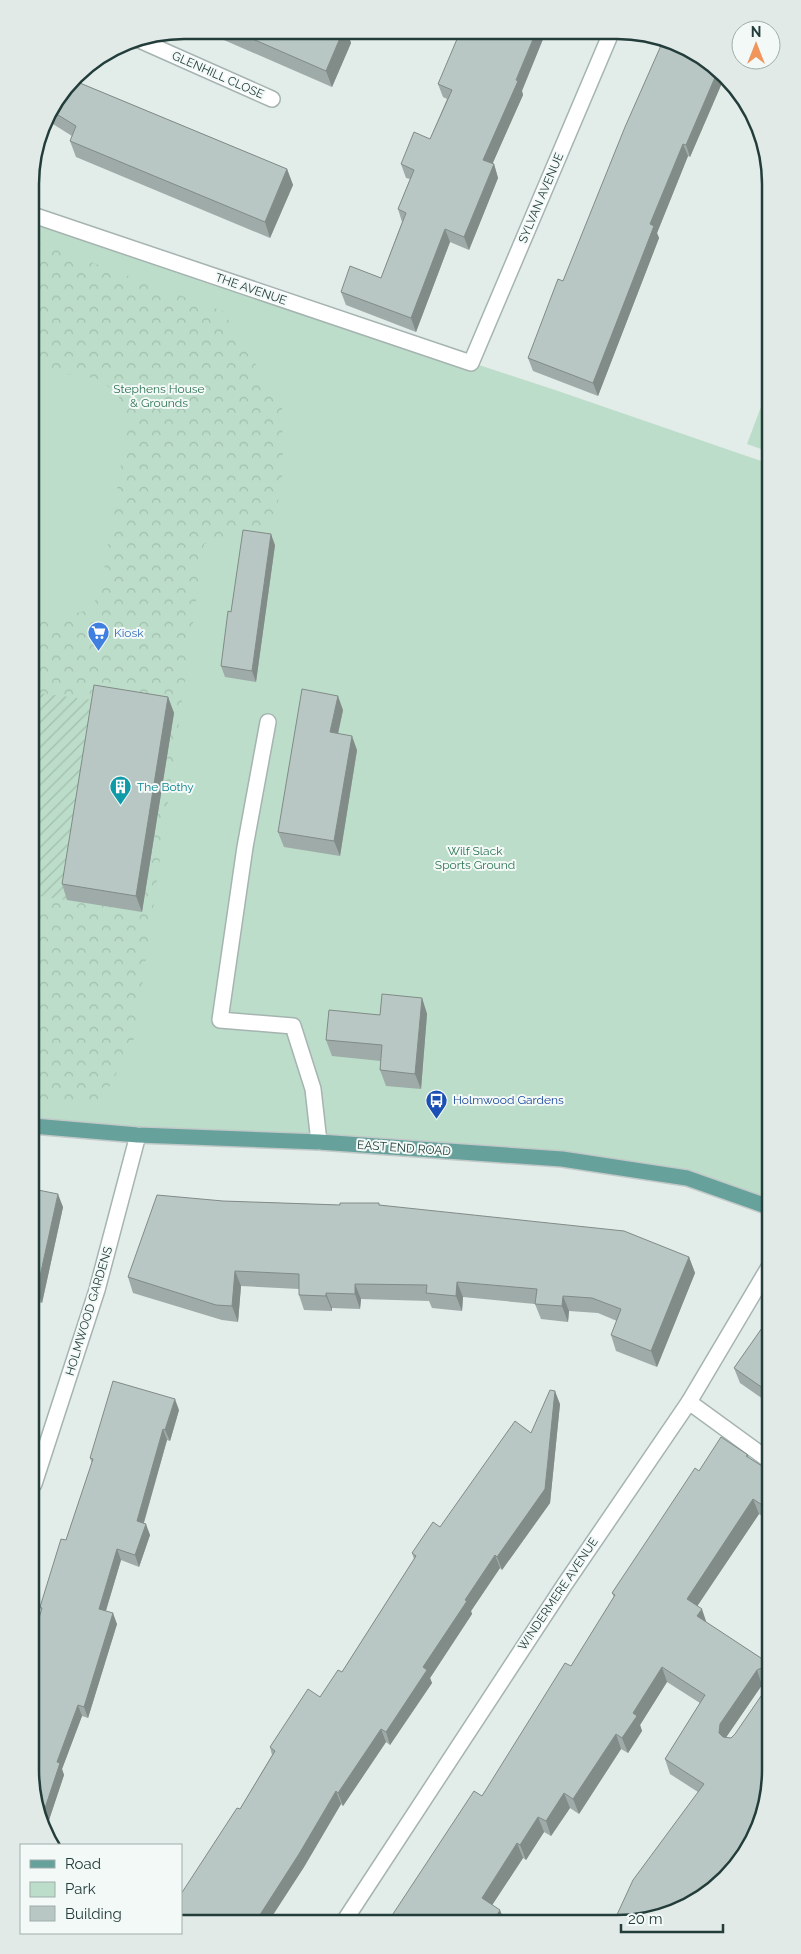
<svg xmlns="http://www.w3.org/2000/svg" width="801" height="1954" font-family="Raleway,sans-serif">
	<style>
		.green { fill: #bcddc9 }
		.forest { fill: url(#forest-crowns) }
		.garden { fill: url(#garden-furrows) }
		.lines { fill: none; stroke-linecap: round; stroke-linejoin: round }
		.minor-casing { stroke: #a5b4b1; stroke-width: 18 }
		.major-casing { stroke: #c1c9c8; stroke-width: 18 }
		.minor { stroke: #fff; stroke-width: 15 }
		.major { stroke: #67a19b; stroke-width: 15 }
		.wall { fill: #9eaba8 }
		.shaded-wall { fill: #818b88 }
		.building { fill: #b8c7c3; stroke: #818b88 }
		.labels { text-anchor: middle; stroke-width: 4; stroke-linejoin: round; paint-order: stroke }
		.street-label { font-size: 12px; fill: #223d3a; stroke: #f3f9f7 }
		.park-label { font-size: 12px; fill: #2d7452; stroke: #f3f9f7 }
		.shop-label { font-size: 12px; fill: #366cbe; stroke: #f3f9f7; text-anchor: start }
		.culture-label { font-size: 12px; fill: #0d838f; stroke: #f3f9f7; text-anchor: start }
		.transit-label { font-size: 12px; fill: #164399; stroke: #f3f9f7; text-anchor: start }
		.rim { fill: none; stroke: #223d3a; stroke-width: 2.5 }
	</style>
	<defs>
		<pattern id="forest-crowns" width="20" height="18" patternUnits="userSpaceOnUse" patternTransform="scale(1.25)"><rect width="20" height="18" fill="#bcddc9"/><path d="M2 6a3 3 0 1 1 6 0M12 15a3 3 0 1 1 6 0" fill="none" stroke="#a1bfad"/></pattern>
		<pattern id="garden-furrows" width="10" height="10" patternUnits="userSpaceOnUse" patternTransform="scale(1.25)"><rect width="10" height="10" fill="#bcddc9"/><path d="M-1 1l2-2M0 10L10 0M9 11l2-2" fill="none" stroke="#a1bfad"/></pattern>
	</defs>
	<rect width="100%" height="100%" fill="#e2ece9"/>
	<g class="green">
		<polygon points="30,217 558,391 767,463 769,1207 688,1177 564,1159 33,1126"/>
		<polygon points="767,391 767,451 747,444"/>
	</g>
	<polygon class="forest" points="31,240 223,311 282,407 283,470 275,521 204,544 135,1037 99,1107 33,1098 32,621 51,620 84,611 100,596 128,420 117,392 94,378 31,369"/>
	<polygon class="garden" points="32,692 100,701 67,900 32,895"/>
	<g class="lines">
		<defs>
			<g id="minor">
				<polyline points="137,39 272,99"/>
				<polyline points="30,214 471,363 611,33"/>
				<polyline points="268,722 245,847 220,1020 293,1026 313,1089 319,1142"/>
				<polyline points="689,1402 770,1461"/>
				<polyline points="34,1484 97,1290 138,1135"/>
				<polyline points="345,1920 565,1584 689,1402 769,1267"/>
			</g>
			<polyline id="major" points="33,1126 138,1135 319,1142 562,1159 687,1178 769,1207"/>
		</defs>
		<use href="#minor" class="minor-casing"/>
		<use href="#major" class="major-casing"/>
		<use href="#minor" class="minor"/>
		<use href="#major" class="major"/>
	</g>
	<g class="wall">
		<polygon points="201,30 347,31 351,43 332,87"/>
		<polygon points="719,68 725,76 690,157 688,156 657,233 659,238 598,396 533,371 528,358 563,281"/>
		<polygon points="76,76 80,83 287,169 293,185 270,238 76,157 70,141 72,136 45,119 46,115"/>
		<polygon points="438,84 522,91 523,95 492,164 494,164 498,178 469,250 450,242 416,332 346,305 341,292 381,278 402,222 398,209 410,179 406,178 401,164 430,139 447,99 443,97"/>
		<polygon points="275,545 256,682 225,677 221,666 231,612"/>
		<polygon points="168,697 174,713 142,912 67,900 62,884"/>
		<polygon points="343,710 338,734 357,750 340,856 284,847 278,832"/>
		<polygon points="422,998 427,1014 421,1089 386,1086 380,1070 381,1061 332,1056 326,1040 380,1015"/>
		<polygon points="33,1189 63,1207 42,1303 34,1301"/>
		<polygon points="223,1201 340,1205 379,1203 379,1205 689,1257 695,1273 657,1367 616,1351 611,1335 617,1321 598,1313 569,1311 568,1322 541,1319 535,1304 463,1297 462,1311 432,1308 429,1301 361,1299 360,1309 332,1308 332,1311 304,1310 299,1295 299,1289 241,1286 238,1322 222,1320 133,1293 128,1277"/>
		<polygon points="769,1318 770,1404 740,1383 734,1368"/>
		<polygon points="560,1404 550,1503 502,1570 500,1568 471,1611 472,1614 430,1678 432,1683 390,1745 386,1742 343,1806 341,1804 304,1867 269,1921 181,1921 240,1809 272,1755 270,1747 320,1697 342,1672 414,1559 412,1553 440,1527 531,1433"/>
		<polygon points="179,1410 170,1441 167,1440 144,1523 150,1535 139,1567 121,1560 106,1611 117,1624 88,1718 82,1716 62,1769 64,1775 46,1829 41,1611 40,1607 66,1540 92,1463 90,1458"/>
		<polygon points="748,1455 749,1458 770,1471 770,1521 759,1514 697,1606 706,1622 770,1664 770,1681 762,1685 726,1737 771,1780 698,1792 670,1774 665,1759 700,1703 667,1682 640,1725 642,1731 628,1753 621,1749 579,1814 570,1808 551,1836 544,1832 526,1860 523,1858 492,1905 389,1920 482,1796 571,1666 614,1597 612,1593 699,1471"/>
		<polygon points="770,1587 770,1610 765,1595"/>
	</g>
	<g class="shaded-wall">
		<polygon points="343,31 347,31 351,43 332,87 326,71"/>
		<polygon points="536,32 546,32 522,91 523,95 488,174 483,160"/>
		<polygon points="719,68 725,76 690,157 686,145"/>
		<polygon points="78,78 84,93 75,81"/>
		<polygon points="683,144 688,156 657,233 659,238 598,396 593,383 650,224"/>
		<polygon points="494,164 498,178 469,250 464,237"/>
		<polygon points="287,169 293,185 270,238 265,222"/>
		<polygon points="445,229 450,242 416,332 411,318"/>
		<polygon points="271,534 275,545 256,682 252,671"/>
		<polygon points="338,696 343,710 335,747 330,732"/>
		<polygon points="168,697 174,713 142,912 136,896"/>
		<polygon points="352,736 357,750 340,856 334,841"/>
		<polygon points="422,998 427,1014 421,1089 415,1074"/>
		<polygon points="58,1194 63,1207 42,1303 37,1290"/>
		<polygon points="689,1257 695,1273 657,1367 651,1351"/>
		<polygon points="235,1271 241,1286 238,1322 232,1306"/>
		<polygon points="457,1282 463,1297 462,1311 456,1296"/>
		<polygon points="355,1284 361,1299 360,1309 355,1294"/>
		<polygon points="326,1293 332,1308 332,1311 326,1296"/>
		<polygon points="563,1296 569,1311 568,1322 562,1306"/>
		<polygon points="555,1391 560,1404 550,1503 502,1570 497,1557"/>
		<polygon points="175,1399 179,1410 170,1441 165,1430"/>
		<polygon points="163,1429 167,1440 141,1532 137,1521"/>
		<polygon points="753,1499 759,1514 692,1614 687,1599"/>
		<polygon points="146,1524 150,1535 139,1567 135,1555"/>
		<polygon points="117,1549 121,1560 103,1620 99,1609"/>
		<polygon points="495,1555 500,1568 471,1611 472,1614 430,1678 432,1683 390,1745 386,1732 423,1667 465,1600"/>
		<polygon points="702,1609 707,1624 697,1616"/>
		<polygon points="113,1613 117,1624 88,1718 84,1707"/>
		<polygon points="662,1667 667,1682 640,1725 642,1731 628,1753 622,1738 633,1713"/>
		<polygon points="757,1670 762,1685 725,1739 724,1748 719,1733 720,1724"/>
		<polygon points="78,1705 82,1716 62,1769 64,1775 46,1829 41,1820 57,1762"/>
		<polygon points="381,1729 386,1742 343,1806 338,1793"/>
		<polygon points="616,1734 621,1749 579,1814 573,1799"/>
		<polygon points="336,1791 341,1804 304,1867 269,1921 256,1921"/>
		<polygon points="564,1793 570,1808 551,1836 546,1821"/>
		<polygon points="538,1817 544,1832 526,1860 520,1845"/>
		<polygon points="517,1843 523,1858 487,1913 482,1898"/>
		<polygon points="500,1910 504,1920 494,1920"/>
	</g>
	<g class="building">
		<polygon points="232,30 343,31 326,71"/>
		<polygon points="460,32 536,32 516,80 518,81 483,160 494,164 464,237 445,229 411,318 341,292 350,266 381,278 406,213 398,209 414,170 401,164 414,132 430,139 452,90 438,84"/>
		<polygon points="663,41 719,68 686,145 683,144 650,224 654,226 593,383 528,358 558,279 563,281 625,127"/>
		<polygon points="76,76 78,78 75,81 287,169 265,222 70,141 76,126 50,110"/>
		<polygon points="243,530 271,534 252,671 221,666 228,611 231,612"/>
		<polygon points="94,685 168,697 136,896 62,884"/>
		<polygon points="302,689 338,696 330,732 352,736 334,841 278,832"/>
		<polygon points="382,994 422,998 415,1074 380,1070 382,1045 326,1040 329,1010 380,1015"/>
		<polygon points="33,1189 58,1194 37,1290 34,1289"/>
		<polygon points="157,1195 223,1201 340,1205 340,1203 379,1203 379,1205 624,1231 689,1257 651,1351 611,1335 621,1309 592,1298 563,1296 562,1306 535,1304 537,1289 457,1282 456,1296 426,1293 427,1285 355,1284 355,1294 326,1293 326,1296 299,1295 299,1274 235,1271 232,1306 216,1305 128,1277"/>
		<polygon points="769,1318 770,1393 734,1368"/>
		<polygon points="113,1381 175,1399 165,1430 163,1429 137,1521 146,1524 135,1555 117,1549 99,1609 113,1613 84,1707 78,1705 57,1762 60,1763 41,1820 35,1810 35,1631 42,1608 40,1607 61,1539 66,1540 93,1459 90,1458"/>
		<polygon points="550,1390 555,1391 545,1489 497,1557 495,1555 465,1600 467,1601 423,1667 427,1670 386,1732 381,1729 338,1793 336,1791 299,1854 256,1921 181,1921 181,1894 237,1808 240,1809 275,1751 270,1747 308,1689 320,1697 338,1670 342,1672 416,1556 412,1553 433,1522 440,1527 515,1421 531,1433"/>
		<polygon points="721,1437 748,1455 746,1456 770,1471 770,1510 753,1499 687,1599 702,1609 697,1616 770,1664 770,1669 766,1666 757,1670 720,1724 719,1733 723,1737 731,1738 735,1734 770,1683 771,1780 759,1829 739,1864 703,1898 657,1919 615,1919 633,1880 704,1784 665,1759 705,1695 662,1667 633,1713 637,1716 622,1738 616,1734 573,1799 564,1793 546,1821 538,1817 520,1845 517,1843 482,1898 500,1910 494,1920 389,1920 474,1791 482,1796 565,1663 571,1666 615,1595 612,1593 656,1527 695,1468 699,1471"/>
		<polygon points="770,1587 770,1598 765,1595"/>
	</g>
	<defs>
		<symbol id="supermarket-pin" viewBox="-11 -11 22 30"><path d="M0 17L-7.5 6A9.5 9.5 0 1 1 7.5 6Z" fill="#3f7fe0" stroke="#f3f9f7"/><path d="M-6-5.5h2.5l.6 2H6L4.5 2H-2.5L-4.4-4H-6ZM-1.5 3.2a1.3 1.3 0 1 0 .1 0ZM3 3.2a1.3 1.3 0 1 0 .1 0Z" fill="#fff"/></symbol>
		<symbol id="building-pin" viewBox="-11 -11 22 30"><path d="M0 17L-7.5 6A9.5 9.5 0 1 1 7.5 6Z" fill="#0f9aa8" stroke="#f3f9f7"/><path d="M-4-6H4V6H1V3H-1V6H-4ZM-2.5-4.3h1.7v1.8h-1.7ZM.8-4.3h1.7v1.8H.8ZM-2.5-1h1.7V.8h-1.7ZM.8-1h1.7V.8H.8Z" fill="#fff"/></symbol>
		<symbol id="bus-pin" viewBox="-11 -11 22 30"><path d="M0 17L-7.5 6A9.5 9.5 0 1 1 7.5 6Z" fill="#1a4fb4" stroke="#f3f9f7"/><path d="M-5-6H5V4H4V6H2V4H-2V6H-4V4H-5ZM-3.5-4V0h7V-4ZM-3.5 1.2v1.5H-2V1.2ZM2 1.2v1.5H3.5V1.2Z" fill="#fff"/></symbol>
	</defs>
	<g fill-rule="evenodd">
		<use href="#supermarket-pin" x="86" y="620" width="25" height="34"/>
		<use href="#building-pin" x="108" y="774" width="25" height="34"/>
		<use href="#bus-pin" x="424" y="1088" width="25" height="34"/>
	</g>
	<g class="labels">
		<g class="street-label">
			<text transform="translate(218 75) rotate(24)" y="4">GLENHILL CLOSE</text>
			<text transform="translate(541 198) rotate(-67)" y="4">SYLVAN AVENUE</text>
			<text transform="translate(251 289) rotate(19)" y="4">THE AVENUE</text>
			<text transform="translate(404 1148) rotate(4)" y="4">EAST END ROAD</text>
			<text transform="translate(89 1311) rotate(-73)" y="4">HOLMWOOD GARDENS</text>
			<text transform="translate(558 1594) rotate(-56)" y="4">WINDERMERE AVENUE</text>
		</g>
		<g class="park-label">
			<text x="159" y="393">Stephens House<tspan x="159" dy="14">&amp; Grounds</tspan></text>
			<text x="475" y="855">Wilf Slack<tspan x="475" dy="14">Sports Ground</tspan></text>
		</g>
		<g class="shop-label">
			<text x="114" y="637">Kiosk</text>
		</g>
		<g class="culture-label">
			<text x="137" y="791">The Bothy</text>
		</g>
		<g class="transit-label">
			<text x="453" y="1104">Holmwood Gardens</text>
		</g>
	</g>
	<path d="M0 0H801V1954H0ZM184 39H617A145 145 0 0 1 762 184V1770A145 145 0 0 1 617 1915H184A145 145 0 0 1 39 1770V184A145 145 0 0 1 184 39Z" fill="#e2eae8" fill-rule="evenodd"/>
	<path class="rim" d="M184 39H617A145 145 0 0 1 762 184V1770A145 145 0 0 1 617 1915H184A145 145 0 0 1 39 1770V184A145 145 0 0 1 184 39Z"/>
	<rect x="20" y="1844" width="162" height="90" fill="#f3f9f7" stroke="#9faeab"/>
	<rect x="30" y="1860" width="25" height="8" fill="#67a19b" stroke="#9faeab"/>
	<text x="65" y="1869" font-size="15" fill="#223d3a">Road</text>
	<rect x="30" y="1882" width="25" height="15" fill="#bcddc9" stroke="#9faeab"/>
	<text x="65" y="1894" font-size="15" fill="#223d3a">Park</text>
	<rect x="30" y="1906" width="25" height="15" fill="#b8c7c3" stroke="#9faeab"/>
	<text x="65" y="1919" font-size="15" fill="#223d3a">Building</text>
	<g transform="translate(756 45)"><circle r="24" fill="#f3f9f7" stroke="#9faeab"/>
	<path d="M0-4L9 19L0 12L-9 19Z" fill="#f0965d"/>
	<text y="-8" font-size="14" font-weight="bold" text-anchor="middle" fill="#223d3a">N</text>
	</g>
	<path d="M621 1924v8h102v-8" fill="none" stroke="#223d3a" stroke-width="2.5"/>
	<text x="628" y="1924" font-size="15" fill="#223d3a" stroke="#f3f9f7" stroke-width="4" paint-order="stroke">20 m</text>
</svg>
